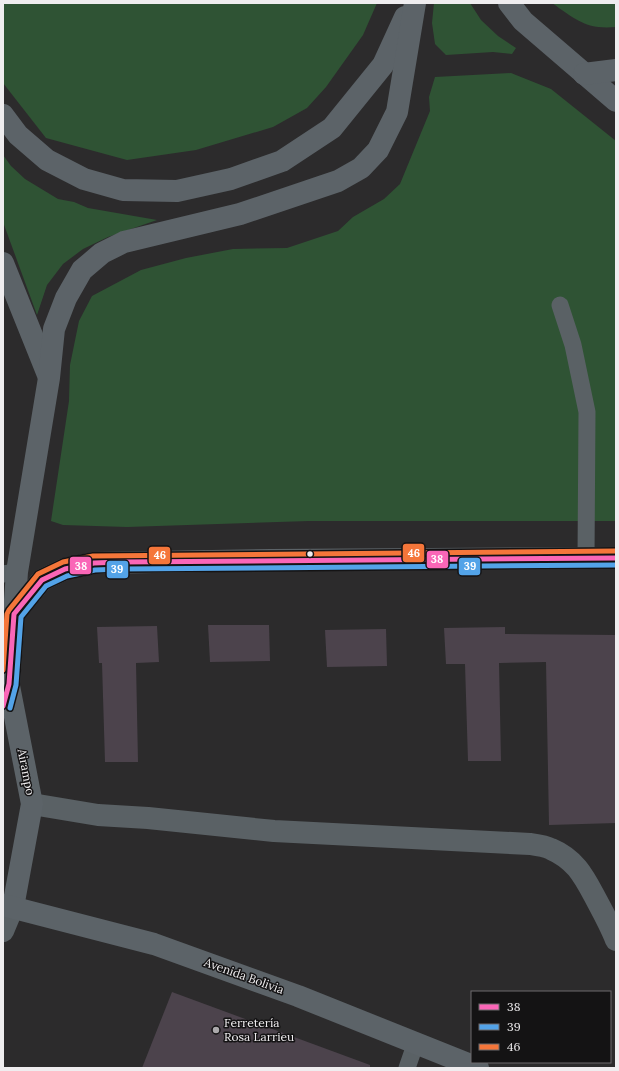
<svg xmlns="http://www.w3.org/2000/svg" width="619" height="1071" font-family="Lora,serif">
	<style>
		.green { fill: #2f5334 }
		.building { fill: #4c434c }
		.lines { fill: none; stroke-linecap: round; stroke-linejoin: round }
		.service { stroke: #5a6165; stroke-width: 17 }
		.minor { stroke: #5a6165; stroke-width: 22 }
		.secondary { stroke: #5c6368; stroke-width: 22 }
		.bus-1-casing { stroke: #141314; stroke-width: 8 }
		.bus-2-casing { stroke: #141314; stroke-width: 8 }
		.bus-3-casing { stroke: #141314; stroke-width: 8 }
		.bus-1 { stroke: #fa66b7; stroke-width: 5 }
		.bus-2 { stroke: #53a3e8; stroke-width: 5 }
		.bus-3 { stroke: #f5763a; stroke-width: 5 }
		.bus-dot { fill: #efedef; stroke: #141314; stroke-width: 1.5 }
		.poi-dot { fill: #aba9ab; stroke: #141314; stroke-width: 1.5 }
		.labels { text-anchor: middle; stroke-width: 3; stroke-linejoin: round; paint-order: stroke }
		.street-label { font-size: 12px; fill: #efedef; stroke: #141314 }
		.poi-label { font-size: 12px; fill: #efedef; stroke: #141314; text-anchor: start }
		.line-badge { stroke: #141314; stroke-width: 1.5 }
		.badge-label { font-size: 11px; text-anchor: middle; font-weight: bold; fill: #fff }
	</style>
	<rect width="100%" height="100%" fill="#2c2b2c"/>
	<g class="green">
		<polygon points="3,3 377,3 363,35 326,87 307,108 273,127 196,150 127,160 46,138 3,83"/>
		<polygon points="434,3 470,3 481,20 498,36 516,48 512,54 493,52 446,55 435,44 432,23"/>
		<path d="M552,3H616V27C586,30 575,19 552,3Z"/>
		<polygon points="511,73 551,89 616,141 616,521 309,521 127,527 63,525 51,521 69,401 70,365 79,321 92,296 141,270 186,258 233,249 287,248 338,231 353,217 384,199 400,184 430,111 429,97 435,77"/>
		<polygon points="3,155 11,166 25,179 58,199 74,202 88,208 157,220 108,237 83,249 63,264 47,285 37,315 3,222"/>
	</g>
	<g class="building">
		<polygon points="208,625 269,625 270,661 210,662"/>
		<polygon points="157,626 159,662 136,663 138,762 105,762 102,663 99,663 97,627"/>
		<polygon points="505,627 505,634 616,635 616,823 549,825 546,662 499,663 501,761 468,761 465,664 446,664 444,628"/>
		<polygon points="386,629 387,666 327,667 325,630"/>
		<polygon points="172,992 370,1065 370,1068 142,1068"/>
	</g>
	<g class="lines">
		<g class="service">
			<polyline points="560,305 573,345 587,412 586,558"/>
			<polyline points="3,574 17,572"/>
			<polyline points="407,1068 416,1042"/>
		</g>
		<g class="minor">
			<path d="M32,804L98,815L148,818L274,831L530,844C537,845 545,846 551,849C577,860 585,879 597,901C604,914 611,927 616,940"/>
			<polyline points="3,931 13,907"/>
		</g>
		<g class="secondary">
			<polyline points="509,3 523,21 616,101"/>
			<polyline points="584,74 616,70"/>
			<polyline points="3,115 18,135 47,160 84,179 123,190 177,191 231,179 282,161 332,128 383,65 405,17"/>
			<polyline points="3,263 48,375"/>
			<polyline points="14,614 42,580 65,569 94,563 270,560 616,558"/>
			<polyline points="9,686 32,804 13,907"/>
			<polyline points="3,706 9,684 17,572 49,378 54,329 66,298 82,270 102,253 124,242 240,214 338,181 361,168 378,150 397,112 415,3"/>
			<polyline points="3,905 154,944 298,996 478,1068"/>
		</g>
		<defs>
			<polyline id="bus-1" points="3,706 9,684 14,614 42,580 65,569 94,563 121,562 616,558"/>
			<polyline id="bus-2" points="10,708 16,685 21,617 46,586 67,576 95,570 121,569 616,565"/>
			<polyline id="bus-3" points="3,670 7,614 9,610 38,574 63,562 93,556 616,551"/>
		</defs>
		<use href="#bus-1" class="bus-1-casing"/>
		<use href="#bus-2" class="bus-2-casing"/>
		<use href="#bus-3" class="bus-3-casing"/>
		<use href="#bus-1" class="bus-1"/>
		<use href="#bus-2" class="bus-2"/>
		<use href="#bus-3" class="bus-3"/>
	</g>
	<circle class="bus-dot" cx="310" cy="554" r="3.5"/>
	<circle class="poi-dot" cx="216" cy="1030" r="4"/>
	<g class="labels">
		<g class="street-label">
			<text transform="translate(26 772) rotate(79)" y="4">Airampo</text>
			<text transform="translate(244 976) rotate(20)" y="4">Avenida Bolivia</text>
		</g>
		<g class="poi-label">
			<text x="224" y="1027">Ferretería<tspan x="224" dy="14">Rosa Larrieu</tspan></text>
		</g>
	</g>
	<g class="line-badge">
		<rect x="402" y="543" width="23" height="20" rx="4" fill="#f5763a"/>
		<rect x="148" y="546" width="23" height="19" rx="4" fill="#f5763a"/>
		<rect x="426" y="550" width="23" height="19" rx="4" fill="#fa66b7"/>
		<rect x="69" y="556" width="23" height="19" rx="4" fill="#fa66b7"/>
		<rect x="458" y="557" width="23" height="19" rx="4" fill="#53a3e8"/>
		<rect x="106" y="560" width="23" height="19" rx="4" fill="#53a3e8"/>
	</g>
	<g class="badge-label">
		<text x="414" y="557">46</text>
		<text x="160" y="559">46</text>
		<text x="437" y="563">38</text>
		<text x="81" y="570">38</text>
		<text x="470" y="570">39</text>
		<text x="117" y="573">39</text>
	</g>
	<rect width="619" height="1071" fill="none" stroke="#efedef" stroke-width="8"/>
	<rect x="471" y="991" width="140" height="72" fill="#141314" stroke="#6c6a6c"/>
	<rect x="479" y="1004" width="20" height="6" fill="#fa66b7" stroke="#6c6a6c"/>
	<text x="507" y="1011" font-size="12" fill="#efedef">38</text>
	<rect x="479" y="1024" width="20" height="6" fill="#53a3e8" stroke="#6c6a6c"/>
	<text x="507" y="1031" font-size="12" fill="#efedef">39</text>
	<rect x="479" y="1044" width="20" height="6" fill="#f5763a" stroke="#6c6a6c"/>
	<text x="507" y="1051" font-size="12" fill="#efedef">46</text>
</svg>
